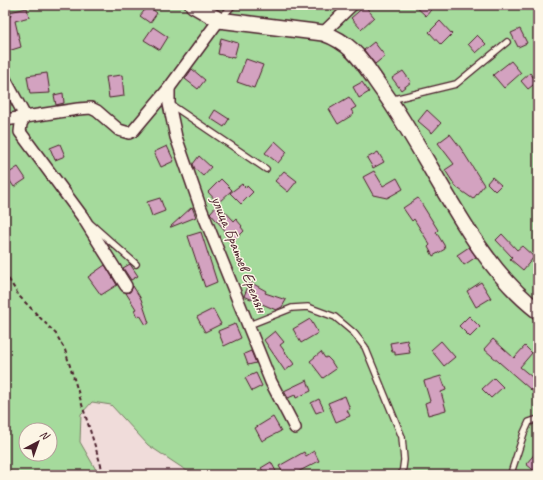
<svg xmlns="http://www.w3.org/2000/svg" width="543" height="480" font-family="Caveat,sans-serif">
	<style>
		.green { fill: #a5da9c; stroke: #787c64; fill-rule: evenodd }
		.building { fill: #d3a2c0; stroke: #4a1f2b }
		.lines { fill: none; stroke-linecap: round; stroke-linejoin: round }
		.lane-casing { stroke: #4a1f2b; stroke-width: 8 }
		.street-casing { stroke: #4a1f2b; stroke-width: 14 }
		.secondary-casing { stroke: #4a1f2b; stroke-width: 18 }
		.path { stroke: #4a1f2b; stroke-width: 2; stroke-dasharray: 4 3; stroke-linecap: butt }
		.lane { stroke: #fcf5e5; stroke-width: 5.5 }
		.street { stroke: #fcf5e5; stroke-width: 11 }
		.secondary { stroke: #fcf5e5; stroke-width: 15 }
		.labels { text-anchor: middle; stroke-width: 3; stroke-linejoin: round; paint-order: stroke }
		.street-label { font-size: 16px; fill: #4a1f2b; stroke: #fcf5e5 }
	</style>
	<rect width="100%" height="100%" fill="#f0dcda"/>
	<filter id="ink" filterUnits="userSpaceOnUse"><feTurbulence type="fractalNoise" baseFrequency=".025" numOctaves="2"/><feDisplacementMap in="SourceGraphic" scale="8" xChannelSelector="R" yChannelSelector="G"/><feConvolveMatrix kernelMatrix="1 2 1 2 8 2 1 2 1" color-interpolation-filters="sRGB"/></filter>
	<g filter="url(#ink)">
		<path class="green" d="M5,5H538V475H193L148,445L111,405L92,402L81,414L80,442L99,475H5ZM26,430H50V454H26Z"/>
		<g class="building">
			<polygon points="414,5 435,5 426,16"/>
			<polygon points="148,6 157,13 150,23 140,16"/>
			<polygon points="365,6 374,17 361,29 351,18"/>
			<polygon points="27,8 29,17 15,21 21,47 5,52 5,17 11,16 10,12"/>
			<polygon points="440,21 452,34 441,45 429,32"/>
			<polygon points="153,27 168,37 160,50 144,40"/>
			<polygon points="520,29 527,43 518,47 511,33"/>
			<polygon points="477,35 486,44 476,53 468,44"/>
			<polygon points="221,38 238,43 234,58 218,54"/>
			<polygon points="374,42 385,56 375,64 364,50"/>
			<polygon points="246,59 263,65 254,88 237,82"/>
			<polygon points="511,61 521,73 504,88 493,75"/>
			<polygon points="192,69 205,80 198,89 185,79"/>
			<polygon points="403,71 411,82 401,90 392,78"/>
			<polygon points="47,73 50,93 30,94 27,76"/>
			<polygon points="530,73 537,82 528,89 521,81"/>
			<polygon points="122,75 124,96 109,98 106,77"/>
			<polygon points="362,82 369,92 359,98 353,87"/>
			<polygon points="63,93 64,103 56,105 54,95"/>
			<polygon points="349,97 356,107 351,110 354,114 338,124 329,109"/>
			<polygon points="215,110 229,119 224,127 210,118"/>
			<polygon points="427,110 441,123 432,133 418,121"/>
			<polygon points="450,134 460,147 484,185 473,199 456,187 445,170 454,164 438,143"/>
			<polygon points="275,141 287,152 278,163 265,153"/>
			<polygon points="60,144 65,156 55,160 50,148"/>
			<polygon points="167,146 174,161 161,167 154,152"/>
			<polygon points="378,152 384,162 373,168 367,158"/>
			<polygon points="199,156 211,167 203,176 195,169 193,164"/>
			<polygon points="18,167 26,179 14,187 6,175"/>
			<polygon points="284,171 297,181 288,192 275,181"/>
			<polygon points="374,171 383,186 397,178 403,189 387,198 373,195 363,177"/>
			<polygon points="492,177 501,185 495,191 487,183"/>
			<polygon points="221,179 232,190 218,203 208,192"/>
			<polygon points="242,184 246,188 247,186 253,192 241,204 230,193"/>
			<polygon points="160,198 165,211 152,216 147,202"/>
			<polygon points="418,198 438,230 436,232 444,245 445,249 433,256 428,247 430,245 414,219 412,221 403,208"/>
			<polygon points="218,204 234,221 236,219 242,226 241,227 244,231 234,241 210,213"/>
			<polygon points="192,207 196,217 171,227 170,227"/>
			<polygon points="201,232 217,282 205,287 188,236"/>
			<polygon points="502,234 517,250 522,246 534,257 523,270 510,259 512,257 496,240"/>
			<polygon points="469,247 476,257 464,265 457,255"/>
			<polygon points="130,264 138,276 131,280 123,268"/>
			<polygon points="105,265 117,285 101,295 88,277"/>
			<polygon points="250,282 266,291 265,293 286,300 282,307 276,310 244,296"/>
			<polygon points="481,282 491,298 476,307 467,291"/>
			<polygon points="133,286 141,299 149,323 146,325 140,315 137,317 134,310 136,309 126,293 130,292"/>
			<polygon points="213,309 221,324 205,332 197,317"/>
			<polygon points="469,316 480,327 470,337 459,326"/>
			<polygon points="310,319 318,333 301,343 293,329"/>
			<polygon points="235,324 241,338 224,346 218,331"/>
			<polygon points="275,331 284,342 280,345 294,364 285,371 264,340"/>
			<polygon points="493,339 514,358 525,346 532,353 520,367 538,382 538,396 484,349"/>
			<polygon points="407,340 410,353 395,355 395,352 392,352 390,343"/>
			<polygon points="441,341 455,357 444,366 431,350"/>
			<polygon points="251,351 256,363 248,365 244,354"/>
			<polygon points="321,352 325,358 327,357 331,361 336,369 323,378 310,361"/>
			<polygon points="256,373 262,386 252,391 245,378"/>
			<polygon points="441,376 446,390 441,392 446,410 428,415 425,403 430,401 424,381"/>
			<polygon points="494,378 503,387 491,398 482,389"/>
			<polygon points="307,380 311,391 296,398 295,395 288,398 284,391"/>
			<polygon points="345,396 350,409 347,410 350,416 336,422 328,403"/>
			<polygon points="319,399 324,410 316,413 311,403"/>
			<polygon points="273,417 281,431 262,441 255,428"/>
			<polygon points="538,450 538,474 526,464"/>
			<polygon points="314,451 319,461 292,475 284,475 279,466 304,452 306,456"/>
			<polygon points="271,462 278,475 266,475 261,468"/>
		</g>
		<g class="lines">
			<defs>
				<g id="lane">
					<polyline points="221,18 233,5"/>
					<polyline points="390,100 456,84 507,42"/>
					<polyline points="170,104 266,169"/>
					<polyline points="91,224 136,264"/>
					<polyline points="249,325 292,308 308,307 335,317 354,333 365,347 402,437 404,460 402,475"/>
					<polyline points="514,475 512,470 524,433 529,422 538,419"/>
				</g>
				<g id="street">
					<polyline points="323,33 352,5"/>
					<polyline points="5,79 25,116 21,124 20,132 82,216 126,286"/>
					<polyline points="169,88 169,104 176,137 200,206 271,382 295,428"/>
					<polyline points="5,120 78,109 91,108 97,111 119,130 129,133 133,131 169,88 219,20"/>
				</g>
				<path id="secondary" d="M193,5L219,20L323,33C355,44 364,65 383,91C432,159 471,260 538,311"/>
			</defs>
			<use href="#lane" class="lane-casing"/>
			<use href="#street" class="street-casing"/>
			<use href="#secondary" class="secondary-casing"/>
			<polyline class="path" points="5,273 19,296 56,334 65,350 104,475"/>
			<use href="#lane" class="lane"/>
			<use href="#street" class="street"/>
			<use href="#secondary" class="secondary"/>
		</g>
	</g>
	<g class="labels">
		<g class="street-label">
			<text transform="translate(240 254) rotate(68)" y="6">улица Братьев Еремян</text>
		</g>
	</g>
	<rect width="543" height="480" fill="none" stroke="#fcf5e5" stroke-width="20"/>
	<rect x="10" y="10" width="523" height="460" fill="none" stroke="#4a1f2b" stroke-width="1.5" filter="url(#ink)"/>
	<g transform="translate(38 442) rotate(41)"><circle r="19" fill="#fcf5e5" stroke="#b59f9b"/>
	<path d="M0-3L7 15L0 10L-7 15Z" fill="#4a1f2b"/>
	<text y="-6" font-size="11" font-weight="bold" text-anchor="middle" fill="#4a1f2b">N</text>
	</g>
</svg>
